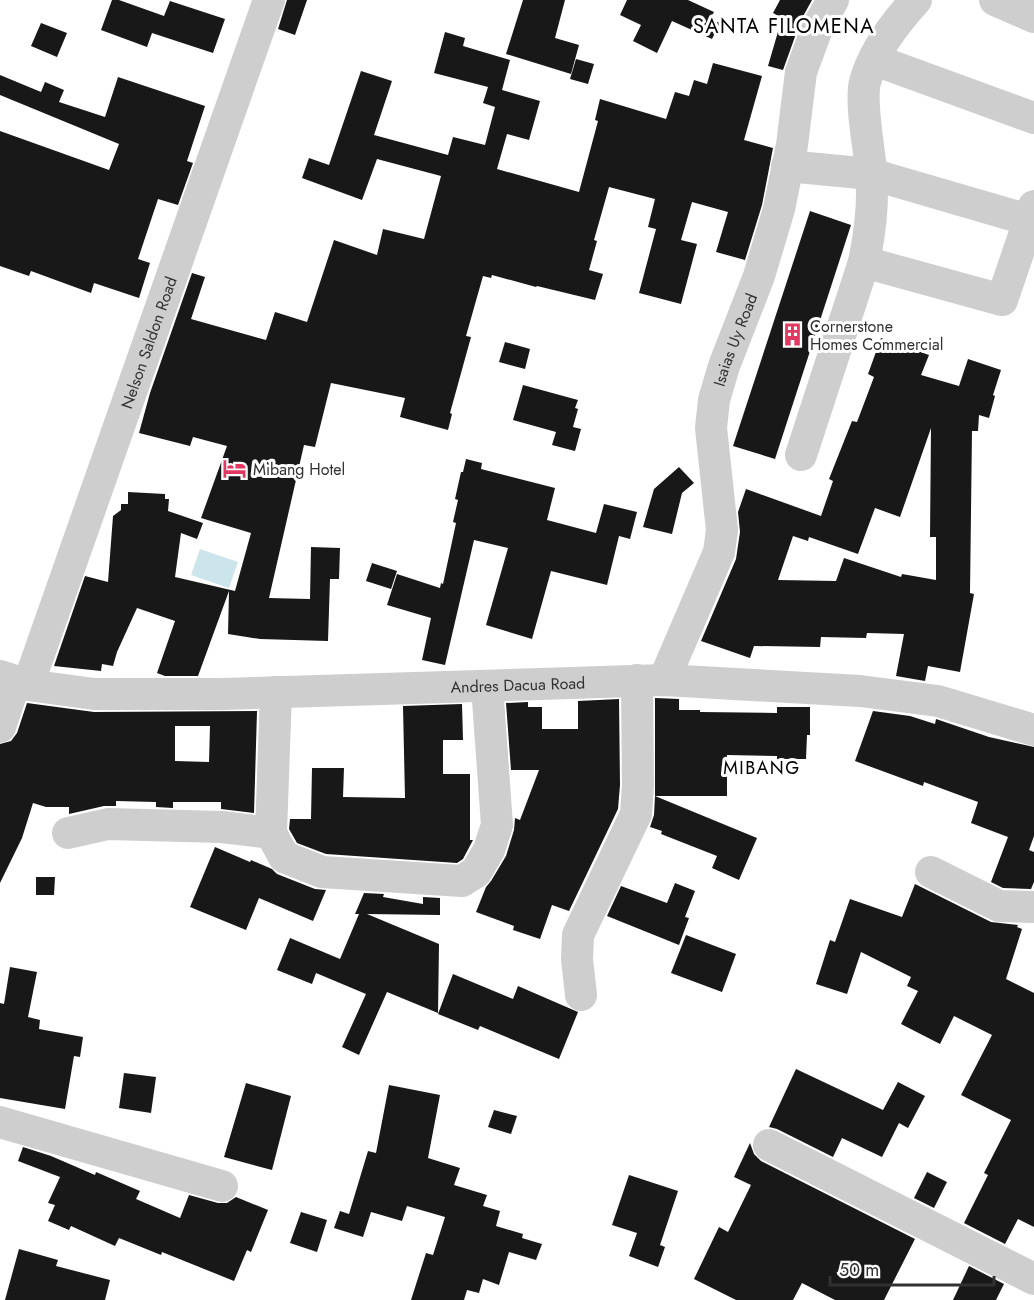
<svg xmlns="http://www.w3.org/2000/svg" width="1034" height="1300" font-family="Jost,sans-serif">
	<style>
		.water { fill: #cce5ec }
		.building { fill: #181818; fill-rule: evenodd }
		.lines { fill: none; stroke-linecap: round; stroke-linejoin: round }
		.minor { stroke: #cecece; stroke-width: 32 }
		.labels { text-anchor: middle; stroke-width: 6; stroke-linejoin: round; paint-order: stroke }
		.poi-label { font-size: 16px; fill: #313131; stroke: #fff; text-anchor: start }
		.street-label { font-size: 16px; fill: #313131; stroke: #fff }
		.neighbourhood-label { font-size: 18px; letter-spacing: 1.5px; fill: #000; stroke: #fff }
		.quarter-label { font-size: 20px; letter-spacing: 1.5px; fill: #000; stroke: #fff }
	</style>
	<rect width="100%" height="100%" fill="#fff"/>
	<polygon class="water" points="200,549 238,562 229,588 191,575"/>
	<g class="building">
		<polygon points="112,0 119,0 164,16 170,1 225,19 213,53 152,33 147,47 101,30"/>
		<polygon points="287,0 307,0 295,35 278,29"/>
		<polygon points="523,0 565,0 555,38 579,45 571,74 506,54"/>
		<polygon points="627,0 688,0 714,12 710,19 720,23 712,39 672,21 657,53 633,41 641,25 620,15"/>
		<polygon points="780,0 812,0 801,20 783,70 768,66 782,18 773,13"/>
		<polygon points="41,23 67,33 57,57 31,46"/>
		<polygon points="445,32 465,38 463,46 510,60 502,90 540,101 529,140 507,134 497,169 579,192 598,121 595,120 600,99 666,119 675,92 689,96 694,80 707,84 713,63 762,76 744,140 773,148 762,205 745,260 716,252 728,212 692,202 681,240 697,244 681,304 639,293 656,229 648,227 655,199 609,187 594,240 597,241 589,270 603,274 595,300 537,286 536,287 492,275 491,278 483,276 466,336 471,337 450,413 452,414 448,430 400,417 405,398 331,383 315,447 304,445 269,598 310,599 311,547 340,548 339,579 330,579 328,641 260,639 228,634 229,591 198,676 165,676 157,673 175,621 137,608 117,652 113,666 102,664 101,671 54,666 85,576 108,582 113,516 121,510 121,504 128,504 128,492 165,494 165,499 169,499 168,511 203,523 197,539 181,533 175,577 235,591 251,533 201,518 227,446 193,437 190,446 139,433 150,393 192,273 205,277 191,319 266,340 275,312 307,322 334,240 377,255 383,229 424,239 441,176 377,159 362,200 302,178 309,158 329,165 361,71 392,81 374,135 448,155 453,137 485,145 495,107 483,103 488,87 434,73"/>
		<polygon points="576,59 594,64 588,84 570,79"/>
		<polygon points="0,75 41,92 45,82 64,90 59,102 105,117 118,77 205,106 187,161 193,163 178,205 158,199 138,259 150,263 139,298 94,283 91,293 31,271 29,276 0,266 0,131 109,170 119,144 0,95"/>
		<polygon points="810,211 851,225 775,459 733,446"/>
		<path d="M881,338L929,355L921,375L959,386L968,359L1001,370L993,395L995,396L989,418L979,415L978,431H972L970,593L974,594L960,672L928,666L925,681L896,676L904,634L867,633L866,638L821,637L820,647L754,646L750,658L701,641L736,559L740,532L738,512L746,489L821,516L833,481L829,479L852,421L857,422L874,377L868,374ZM931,428L930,537H936V580L902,574L901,577L844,558L836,581L778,580L793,536L808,541L809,537L858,554L875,508L900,517Z"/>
		<polygon points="505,342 530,349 525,369 499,362"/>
		<polygon points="523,385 578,400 575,408 578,409 573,427 581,429 575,451 552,445 556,432 513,420"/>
		<polygon points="466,459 482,463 481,469 555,488 547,520 596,533 604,504 637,512 630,539 619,536 607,585 551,571 532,639 486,625 508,548 474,540 445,665 422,660 431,618 387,605 397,574 440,588 441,583 443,584 456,523 453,522 458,500 455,499 461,472 463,472"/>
		<polygon points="679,467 694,483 682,493 672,534 643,527 654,489"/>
		<polygon points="372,563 397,571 391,589 366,581"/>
		<polygon points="655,698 679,699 679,710 700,710 700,712 777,713 777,707 810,707 810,735 807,735 806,759 777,759 777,756 727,755 727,796 655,796"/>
		<polygon points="619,699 620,785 618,809 569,911 552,905 540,939 513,930 514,926 476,912 486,887 491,881 506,856 514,830 515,818 520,820 539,770 511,770 506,703 528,702 528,707 542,707 542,729 578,729 578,701"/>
		<path d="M27,703L94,712L257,711L254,813L221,809V802H173V808L156,807V802L116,801V806H104L69,814V807H46L33,803L22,838L0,883V744L11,741L17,733ZM175,726H210L209,762L175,761Z"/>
		<polygon points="462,704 463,740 443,740 443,774 470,774 470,840 473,840 463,859 457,863 326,854 297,843 289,829 290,819 311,819 312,768 344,768 343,797 405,798 403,706"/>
		<polygon points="873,711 910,716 935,724 936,719 989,737 1034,747 1034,836 1029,850 1034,852 1034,882 1031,889 1003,888 991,882 1008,837 971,823 978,802 924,782 923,786 855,761"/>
		<polygon points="655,796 757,838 739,880 712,868 717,856 661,834 662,831 650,827 654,815"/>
		<polygon points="215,847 250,862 251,860 272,869 277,874 315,889 326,890 313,921 259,898 246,930 190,907"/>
		<polygon points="36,877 55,877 54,895 36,895"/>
		<polygon points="675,883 695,891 685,917 689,918 679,945 607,916 621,886 667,903"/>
		<polygon points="915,884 991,922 1018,925 1017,927 1022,929 1006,979 1034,993 1034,1227 1018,1219 1005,1244 964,1223 988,1175 984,1173 1011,1120 961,1095 992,1035 954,1016 940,1044 901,1024 918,991 907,986 911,977 861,952 847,994 816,984 830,940 835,942 850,899 902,917"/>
		<polygon points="364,893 384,894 383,897 423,904 423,897 440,898 440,915 367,914 439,944 438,1013 387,992 359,1055 342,1047 366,994 316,973 312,984 277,970 290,938 340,959 359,914 355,914"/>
		<polygon points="686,935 736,954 722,992 671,973"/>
		<polygon points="10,967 37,972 28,1017 40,1020 39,1029 83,1037 80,1057 74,1056 65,1109 0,1098 0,1003 4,1004"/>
		<polygon points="453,974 513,999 518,986 578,1012 559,1059 480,1026 478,1030 438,1014"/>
		<polygon points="796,1069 883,1110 898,1082 925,1096 908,1128 899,1123 882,1157 842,1138 833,1157 777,1129 769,1127"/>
		<polygon points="124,1073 156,1077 151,1113 119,1108"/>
		<polygon points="246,1083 291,1096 272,1170 224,1157"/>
		<polygon points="389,1085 440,1095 428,1158 460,1168 454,1185 487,1195 483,1206 500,1211 496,1226 523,1234 522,1238 542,1244 536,1260 509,1252 499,1285 483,1279 479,1293 467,1290 464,1300 411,1300 426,1253 433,1255 445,1217 407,1206 402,1221 371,1212 363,1237 334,1228 340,1211 349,1214 368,1151 376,1153"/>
		<polygon points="494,1110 517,1116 511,1134 488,1127"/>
		<polygon points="750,1143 754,1154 761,1161 915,1239 884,1300 835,1300 802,1283 793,1300 736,1300 694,1279 719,1227 728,1232 751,1185 734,1177"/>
		<polygon points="23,1147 51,1156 95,1175 96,1172 140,1191 136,1199 180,1218 189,1195 218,1203 227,1203 236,1197 268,1210 251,1252 247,1250 234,1281 162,1252 161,1255 119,1238 115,1246 71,1226 69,1230 48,1221 55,1205 48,1203 60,1177 18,1161"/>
		<polygon points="927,1172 947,1182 934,1208 914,1198"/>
		<polygon points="629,1175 678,1191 660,1245 665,1247 658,1267 629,1256 637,1233 612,1225"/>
		<polygon points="301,1212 327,1220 317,1252 290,1243"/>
		<polygon points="19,1249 58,1260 56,1266 110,1280 105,1300 5,1300"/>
		<polygon points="969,1266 1004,1284 996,1300 953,1300"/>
	</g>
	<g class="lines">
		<g class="minor">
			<polyline points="995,0 1034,17"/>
			<polyline points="875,60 1034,118"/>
			<polyline points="787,166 871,174 1029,220"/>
			<polyline points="864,262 1002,300 1034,206"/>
			<path d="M801,455L864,262C870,233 874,200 871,170C869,147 860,103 865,82C873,51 895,23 916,0"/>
			<path id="s1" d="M0,676L28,685L94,694H223L664,680L860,691L938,701L1034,730"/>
			<path id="s2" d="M664,680L719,552L722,530L711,428L714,400L724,366L759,276L779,209L792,145L801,72L818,26L833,0"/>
			<path id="s3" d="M28,685L269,0"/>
			<polyline points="276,692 271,833 284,857 322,872 462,881 476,872 489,850 497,825 487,686"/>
			<polyline points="0,727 15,682"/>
			<polyline points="68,833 108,824 222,827 271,833"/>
			<polyline points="931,872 999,906 1034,907"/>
			<polyline points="581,995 577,959 578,935 636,814 638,786 637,680"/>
			<polyline points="0,1122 222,1186"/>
			<polyline points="769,1145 1034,1279"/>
		</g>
	</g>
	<defs>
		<symbol id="building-bare" viewBox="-9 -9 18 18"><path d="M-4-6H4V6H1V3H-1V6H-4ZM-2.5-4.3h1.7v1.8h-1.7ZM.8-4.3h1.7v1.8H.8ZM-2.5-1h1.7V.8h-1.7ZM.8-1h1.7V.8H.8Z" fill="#e13961" stroke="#fff" stroke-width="2.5" paint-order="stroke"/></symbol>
		<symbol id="hotel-bare" viewBox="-9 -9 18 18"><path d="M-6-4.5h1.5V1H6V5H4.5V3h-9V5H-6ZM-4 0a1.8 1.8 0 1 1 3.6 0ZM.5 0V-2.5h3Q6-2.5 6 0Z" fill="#e13961" stroke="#fff" stroke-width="2.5" paint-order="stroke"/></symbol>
	</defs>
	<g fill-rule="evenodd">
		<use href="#building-bare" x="776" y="318" width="33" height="33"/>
		<use href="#hotel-bare" x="218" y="452" width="33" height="33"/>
	</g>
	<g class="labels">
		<g class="poi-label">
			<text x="810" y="332">Cornerstone<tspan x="810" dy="18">Homes Commercial</tspan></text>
			<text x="253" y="475">Mibang Hotel</text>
		</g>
		<g class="street-label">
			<text dy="6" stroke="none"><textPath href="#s2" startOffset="356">Isaias Uy Road</textPath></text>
			<text dy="6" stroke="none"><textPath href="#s3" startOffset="363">Nelson Saldon Road</textPath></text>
			<text dy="6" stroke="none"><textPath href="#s1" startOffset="520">Andres Dacua Road</textPath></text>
		</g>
		<g class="neighbourhood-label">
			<text x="762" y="774">MIBANG</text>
		</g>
		<g class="quarter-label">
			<text x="784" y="33">SANTA FILOMENA</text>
		</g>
	</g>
	<path d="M830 1276v9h164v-9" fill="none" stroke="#313131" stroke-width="3"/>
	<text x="839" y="1276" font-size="18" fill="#313131" stroke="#ffffff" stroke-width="4.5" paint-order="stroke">50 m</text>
</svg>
